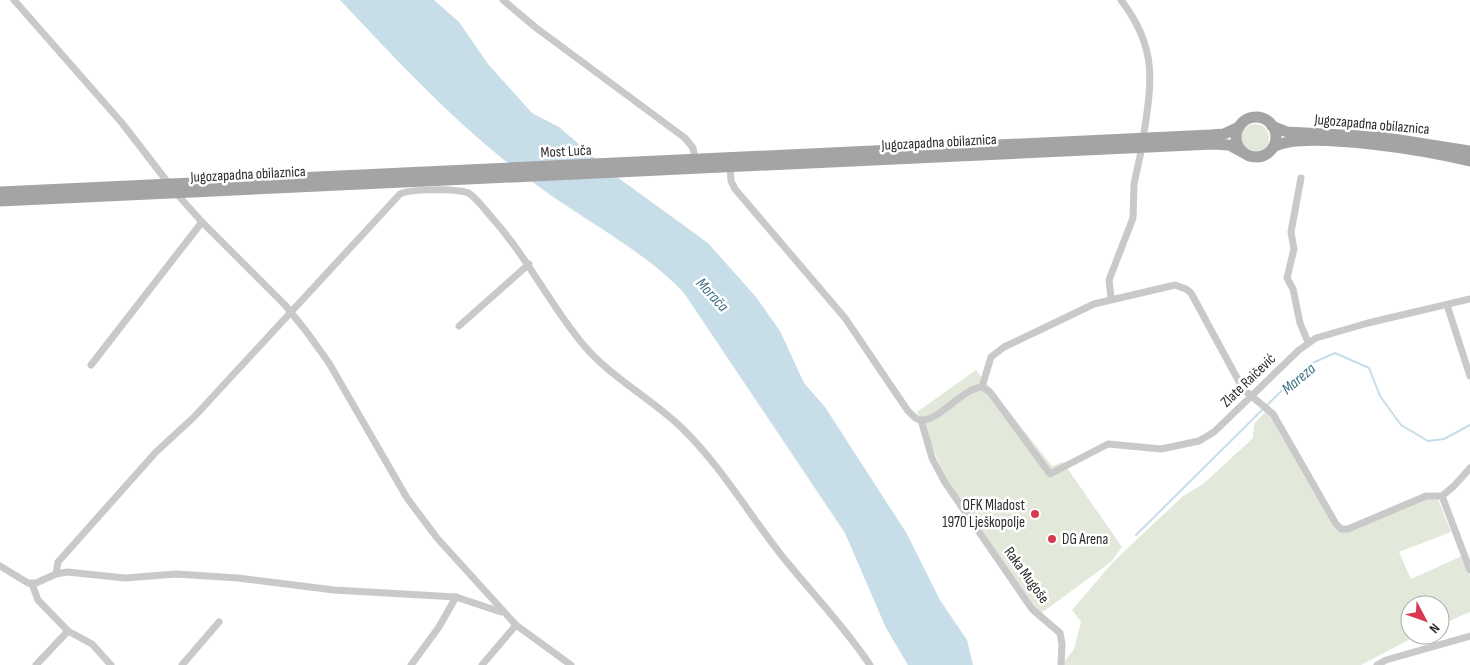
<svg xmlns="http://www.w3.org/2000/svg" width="1470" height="665" font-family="'Sofia Sans Condensed',sans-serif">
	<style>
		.green { fill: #e3e9da }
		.water { fill: #c7dde8 }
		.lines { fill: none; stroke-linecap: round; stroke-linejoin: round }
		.stream { stroke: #c7dde8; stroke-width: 2 }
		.minor { stroke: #c9c9c9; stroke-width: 7 }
		.primary { stroke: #a4a4a4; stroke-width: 11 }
		.poi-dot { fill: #d8394e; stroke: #fff; stroke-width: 2 }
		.labels { text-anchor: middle; stroke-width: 5; stroke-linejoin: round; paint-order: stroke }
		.street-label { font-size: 15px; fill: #2c2c2c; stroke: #fff }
		.poi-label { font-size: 15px; fill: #2c2c2c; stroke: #fff; text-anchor: end }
		.water-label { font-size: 16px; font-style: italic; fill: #407088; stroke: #fff }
	</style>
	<rect width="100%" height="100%" fill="#fff"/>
	<g class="green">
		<circle cx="1255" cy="138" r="14"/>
		<polygon points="976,370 1052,466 1063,462 1122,547 1111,562 1040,614 947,481 917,412"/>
		<polygon points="1268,409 1334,528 1341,532 1427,498 1438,499 1451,532 1399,552 1411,579 1462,556 1470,576 1470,612 1440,625 1440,605 1410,605 1410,635 1418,635 1361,665 1062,665 1074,649 1081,622 1072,610 1114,561 1183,496 1203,484 1253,438 1254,424"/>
	</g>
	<path class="water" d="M340,0H434L459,22L488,64L532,113L559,127L617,177L708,243L756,297L780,331L804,383L825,407L907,534L940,600L967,640L973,665H908L886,628L845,533L684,293C646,252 584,220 538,186C464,133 402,66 340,0Z"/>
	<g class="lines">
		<g class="stream">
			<polyline points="1267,405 1308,365 1335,353 1369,368 1380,396 1401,425 1428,441 1444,439 1470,425"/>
			<polyline points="1136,535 1263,409"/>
		</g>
		<g class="minor">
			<polyline points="14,0 122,123 169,184"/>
			<polyline points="503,0 535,27 685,138 693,148 695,159"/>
			<path d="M1121,0C1158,48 1152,82 1143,139"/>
			<path d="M730,167L731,181L735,189L845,318L908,411C912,414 915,420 921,420C938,422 961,389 982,387L990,392L1050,474L1108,444L1161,449L1199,441L1214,432L1299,350L1316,338L1368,323L1470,299"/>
			<polyline points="1301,178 1291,232 1294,249 1287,278 1293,289 1300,323 1308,342"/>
			<polyline points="176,193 202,222 285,305 306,331 329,363 407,498 437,538 516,625 571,665"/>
			<polyline points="1111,298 1109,280 1133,218 1134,184 1142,147"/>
			<polyline points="1447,305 1470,376"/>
			<polyline points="459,326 529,264"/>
			<polyline points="91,365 202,222"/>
			<polyline points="982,387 991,357 1004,347 1094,304 1175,285 1186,289 1191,293 1243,389 1273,414 1336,524 1341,529 1348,529 1426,496 1442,496 1454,486 1470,468"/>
			<polyline points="921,420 932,458 944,481 1032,609 1060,633 1062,644 1061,665"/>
			<polyline points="1442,496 1470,570"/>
			<polyline points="0,566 28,583 36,583 56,574 67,572 125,578 176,574 238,578 334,590 456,597 501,612"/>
			<path d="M56,574L58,562L156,452L194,417L400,194C409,189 461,188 470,194C479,201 486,211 493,219C527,257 549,303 581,342C610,378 652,398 684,430C722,468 749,514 782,556C811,592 844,626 870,665"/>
			<polyline points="32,584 38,600 68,631 92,644 111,665"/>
			<polyline points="36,665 68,631"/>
			<polyline points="182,665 219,622"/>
			<polyline points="411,665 439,627 456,597"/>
			<polyline points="482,665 516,625"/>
			<polyline points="1377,665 1386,660 1470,636"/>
		</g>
		<g class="primary">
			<circle cx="1256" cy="137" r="20"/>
			<polyline points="1272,126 1287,132 1380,137 1470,151"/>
			<path d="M1273,147C1305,129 1432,152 1470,161"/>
			<polyline points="0,192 1211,135 1224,134 1239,127"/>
			<polyline points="0,201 1213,144 1229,145 1242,152"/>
		</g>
	</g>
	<g class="poi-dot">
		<circle cx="1035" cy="514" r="5"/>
		<circle cx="1052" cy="539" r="5"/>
	</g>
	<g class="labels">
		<g class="street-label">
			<text transform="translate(1372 124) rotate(5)" y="5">Jugozapadna obilaznica</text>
			<text transform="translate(939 142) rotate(-3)" y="5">Jugozapadna obilaznica</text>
			<text transform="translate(566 151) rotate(-3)" y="5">Most Luča</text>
			<text transform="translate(248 174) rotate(-3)" y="5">Jugozapadna obilaznica</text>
			<text transform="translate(1248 380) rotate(-44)" y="5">Zlate Raičević</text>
			<text transform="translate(1027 575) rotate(54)" y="5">Raka Mugoše</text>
		</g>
		<g class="poi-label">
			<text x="1025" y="510">OFK Mladost<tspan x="1025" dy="17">1970 Lješkopolje</tspan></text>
			<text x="1062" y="544" text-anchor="start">DG Arena</text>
		</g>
		<g class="water-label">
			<text transform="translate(713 294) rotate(47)" y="6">Morača</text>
			<text transform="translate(1298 378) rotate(-40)" y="6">Mareza</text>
		</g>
	</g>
	<g transform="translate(1425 620) rotate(131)"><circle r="24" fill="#ffffff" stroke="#ababab"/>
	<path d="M0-4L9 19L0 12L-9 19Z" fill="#d8394e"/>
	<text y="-8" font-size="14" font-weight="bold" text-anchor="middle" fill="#2c2c2c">N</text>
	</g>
</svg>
